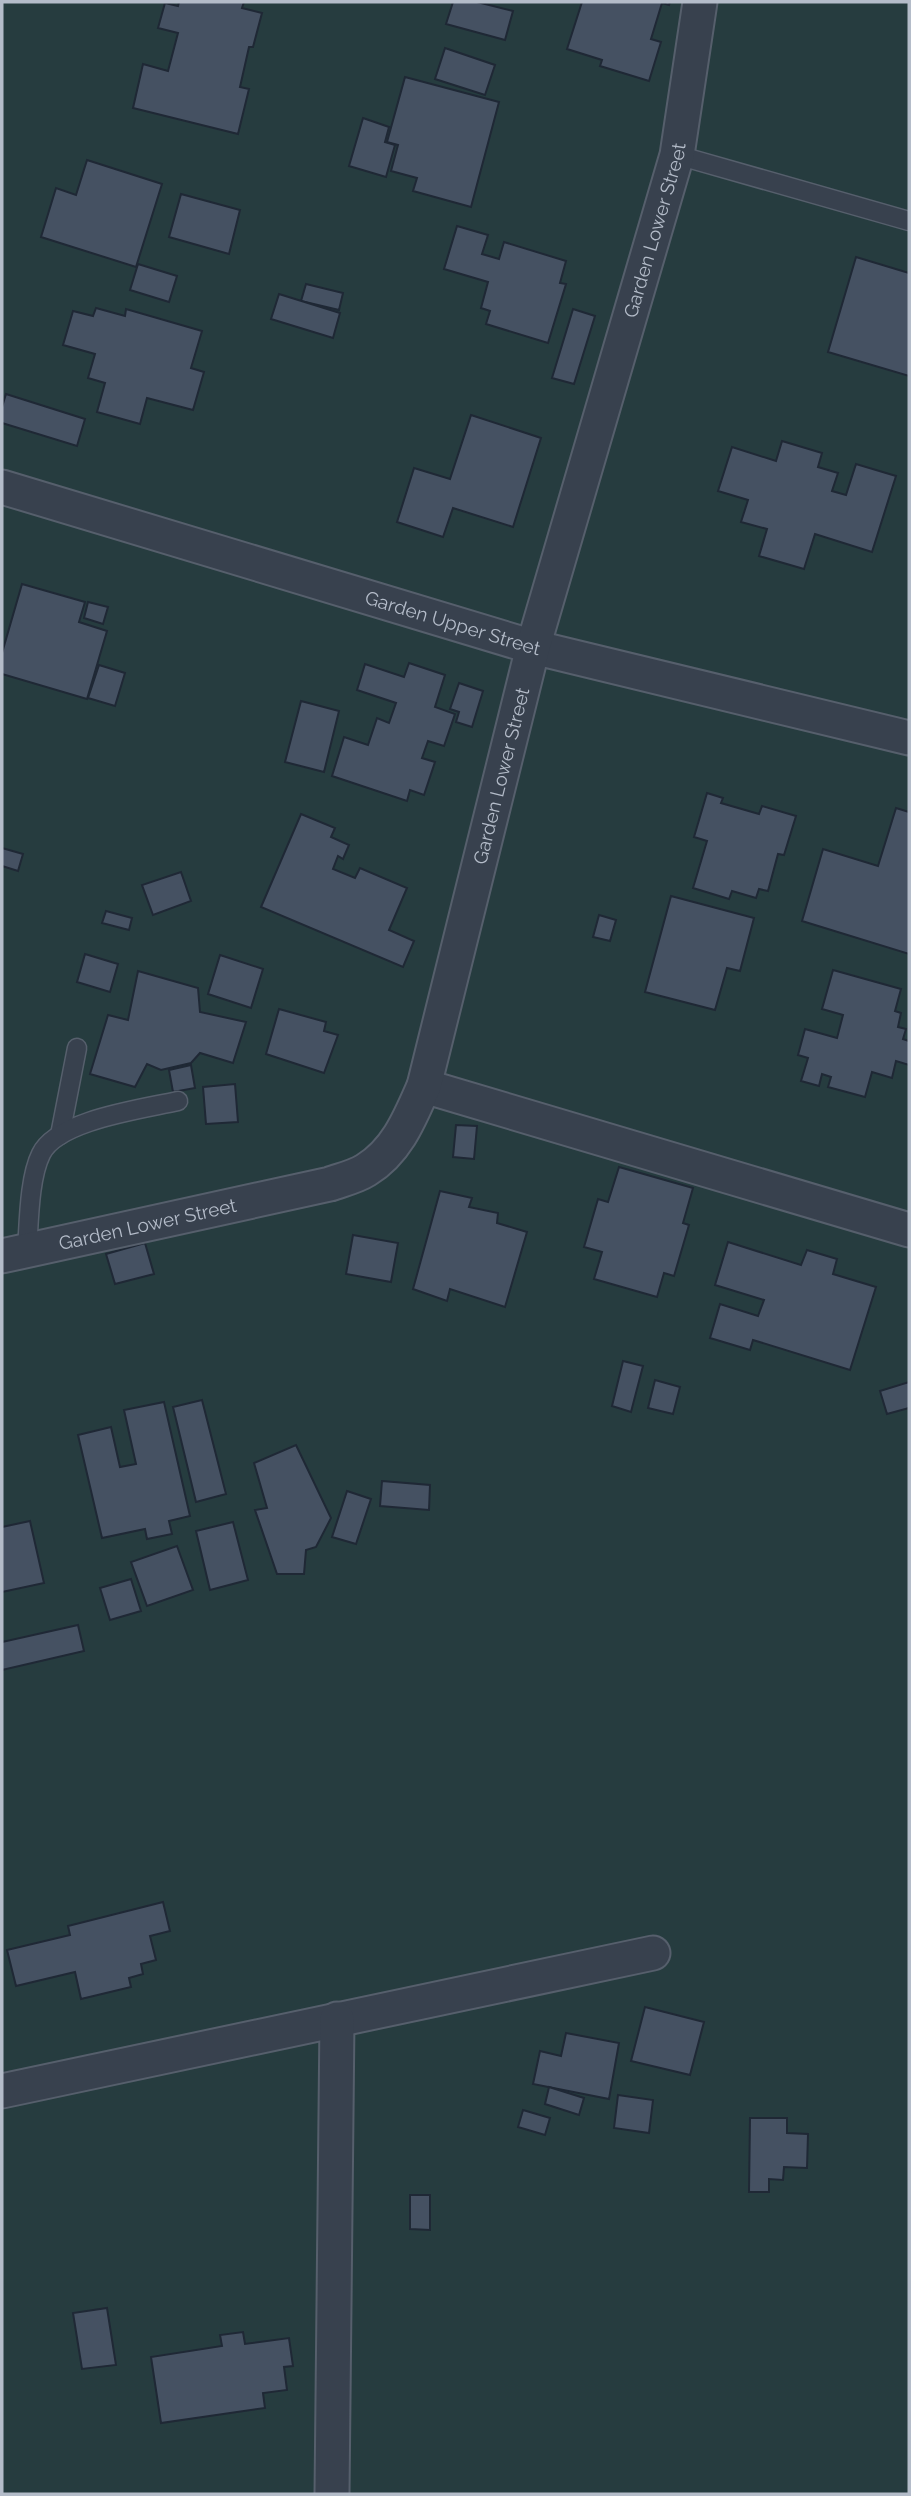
<svg xmlns="http://www.w3.org/2000/svg" width="911" height="2496" font-family="Raleway,sans-serif">
	<style>
		.green { fill: #263c3f }
		.building { fill: #455162; stroke: #1f2835; stroke-width: 2 }
		.lines { fill: none; stroke-linecap: round; stroke-linejoin: round }
		.service-casing { stroke: #565f6c; stroke-width: 21 }
		.minor-casing { stroke: #565f6c; stroke-width: 37 }
		.service { stroke: #38414e; stroke-width: 18 }
		.minor { stroke: #38414e; stroke-width: 33 }
		.labels { text-anchor: middle; stroke-width: 6; stroke-linejoin: round; paint-order: stroke }
		.street-label { font-size: 19px; fill: #b4bcc9; stroke: #1d2633 }
	</style>
	<rect width="100%" height="100%" fill="#242f3e"/>
	<rect class="green" x="2" y="2" width="907" height="2492"/>
	<g class="building">
		<polygon points="179,2 244,2 242,8 262,13 253,47 249,47 240,87 249,89 238,134 133,108 143,64 168,71 178,33 158,28 165,3 178,6"/>
		<polygon points="453,2 477,2 513,11 505,40 446,24"/>
		<polygon points="582,2 670,2 669,5 662,3 651,39 661,42 649,81 600,66 602,60 567,49"/>
		<polygon points="445,48 495,65 485,95 435,79"/>
		<polygon points="405,77 499,102 471,207 413,191 417,178 391,171 398,145 387,142"/>
		<polygon points="363,118 389,127 385,142 395,145 386,177 349,166"/>
		<polygon points="87,160 162,184 136,267 41,237 56,188 76,195"/>
		<polygon points="181,194 240,210 229,254 169,237"/>
		<polygon points="457,226 488,235 482,254 499,259 504,242 566,261 560,283 566,284 548,343 486,324 490,311 481,308 488,282 444,269"/>
		<polygon points="856,257 909,273 909,376 828,352"/>
		<polygon points="138,264 177,276 169,302 130,290"/>
		<polygon points="306,284 343,293 339,310 301,301"/>
		<polygon points="279,294 340,313 333,338 271,319"/>
		<polygon points="96,308 125,316 126,309 202,331 191,368 204,372 193,410 147,398 140,424 97,412 105,383 88,378 95,354 63,345 73,311 93,316"/>
		<polygon points="573,309 595,316 574,384 552,378"/>
		<polygon points="6,394 85,419 77,446 2,423 2,407"/>
		<polygon points="471,415 541,438 513,527 453,508 443,537 397,522 414,468 450,479"/>
		<polygon points="782,441 822,453 818,467 838,473 832,491 846,495 856,464 896,476 872,552 815,534 804,569 759,556 767,529 741,522 748,500 718,491 732,447 776,461"/>
		<polygon points="22,584 85,602 79,622 107,631 87,699 2,674 2,653"/>
		<polygon points="88,602 108,607 103,624 84,618"/>
		<polygon points="409,663 445,675 435,707 455,714 444,746 428,741 422,758 435,762 424,795 410,790 407,801 332,776 344,737 368,745 377,718 389,723 396,703 357,690 365,664 404,677"/>
		<polygon points="99,665 125,673 115,706 88,698"/>
		<polygon points="459,683 483,691 472,727 456,722 459,712 450,709"/>
		<polygon points="301,701 339,711 324,772 285,762"/>
		<polygon points="707,793 723,798 721,803 759,814 762,806 796,816 784,855 778,854 768,891 759,889 756,898 732,891 729,899 693,888 707,841 694,837"/>
		<polygon points="896,808 909,812 909,954 802,921 823,849 878,866"/>
		<polygon points="301,814 335,828 331,837 349,845 343,859 338,856 333,869 355,878 360,868 407,888 389,930 414,941 403,967 261,907"/>
		<polygon points="2,848 23,854 18,871 2,866"/>
		<polygon points="181,872 191,901 153,915 142,885"/>
		<polygon points="671,896 754,918 740,971 727,968 715,1010 645,992"/>
		<polygon points="106,911 132,918 129,930 102,923"/>
		<polygon points="599,915 616,920 610,941 593,937"/>
		<polygon points="85,954 118,964 110,992 77,982"/>
		<polygon points="220,955 263,969 251,1008 208,994"/>
		<polygon points="833,970 901,989 895,1011 901,1013 898,1027 906,1029 903,1039 909,1041 909,1065 896,1061 892,1078 872,1072 865,1097 828,1087 831,1077 822,1074 819,1086 801,1081 808,1058 798,1055 805,1029 837,1038 843,1015 822,1009"/>
		<polygon points="138,971 198,988 200,1012 246,1022 233,1063 200,1053 191,1063 161,1070 147,1064 135,1087 90,1074 108,1015 128,1020"/>
		<polygon points="279,1009 326,1022 324,1031 338,1035 324,1073 266,1054"/>
		<polygon points="191,1065 195,1088 173,1092 169,1070"/>
		<polygon points="235,1084 238,1122 206,1124 203,1087"/>
		<polygon points="456,1125 477,1126 474,1159 453,1157"/>
		<polygon points="619,1167 693,1188 683,1223 689,1225 674,1276 664,1273 657,1297 594,1279 602,1252 584,1247 598,1199 608,1202"/>
		<polygon points="440,1191 472,1198 469,1207 498,1213 497,1223 527,1232 505,1307 450,1289 447,1301 413,1289"/>
		<polygon points="353,1235 398,1243 391,1282 346,1274"/>
		<polygon points="728,1242 801,1265 807,1250 837,1259 833,1274 876,1287 850,1370 753,1340 750,1350 710,1338 720,1304 758,1316 764,1300 715,1285"/>
		<polygon points="145,1243 154,1274 115,1284 106,1254"/>
		<polygon points="623,1361 643,1366 631,1412 612,1406"/>
		<polygon points="655,1380 680,1387 673,1414 648,1408"/>
		<polygon points="909,1382 909,1408 887,1414 880,1391"/>
		<polygon points="202,1400 226,1494 196,1502 173,1407"/>
		<polygon points="164,1402 190,1516 169,1521 172,1534 147,1539 145,1529 102,1538 78,1435 111,1427 120,1467 136,1464 124,1410"/>
		<polygon points="296,1445 331,1518 316,1547 306,1550 304,1574 277,1574 255,1510 267,1508 254,1463"/>
		<polygon points="382,1481 430,1485 429,1510 380,1506"/>
		<polygon points="347,1491 371,1499 356,1544 332,1537"/>
		<polygon points="30,1521 44,1583 2,1592 2,1527"/>
		<polygon points="233,1522 248,1580 210,1590 196,1531"/>
		<polygon points="177,1546 193,1590 147,1606 131,1562"/>
		<polygon points="131,1579 141,1611 110,1620 100,1588"/>
		<polygon points="78,1625 84,1651 2,1670 2,1642"/>
		<polygon points="163,1902 170,1931 150,1936 156,1960 141,1964 143,1974 129,1978 131,1987 81,1999 75,1972 16,1986 7,1950 70,1935 68,1926"/>
		<polygon points="645,2007 704,2022 690,2075 631,2061"/>
		<polygon points="566,2033 619,2043 609,2099 533,2084 540,2051 561,2056"/>
		<polygon points="549,2087 584,2098 579,2115 545,2104"/>
		<polygon points="618,2095 653,2100 649,2133 614,2128"/>
		<polygon points="523,2110 550,2118 545,2135 518,2127"/>
		<polygon points="750,2118 787,2118 787,2133 808,2134 807,2168 784,2167 783,2180 769,2179 769,2192 749,2192"/>
		<polygon points="410,2195 430,2195 430,2230 410,2229"/>
		<polygon points="107,2308 116,2365 82,2369 73,2313"/>
		<polygon points="243,2332 245,2344 289,2338 293,2366 284,2367 287,2390 263,2393 265,2408 161,2423 151,2357 222,2346 220,2335"/>
	</g>
	<g class="lines">
		<defs>
			<g id="service">
				<polyline points="677,155 909,221"/>
				<polyline points="60,1135 77,1048"/>
				<path d="M27,1250C29,1223 29,1178 41,1154C57,1120 143,1109 178,1101"/>
			</g>
			<g id="minor">
				<path id="s1" d="M2,487L533,647L909,738"/>
				<polyline points="424,1086 909,1230"/>
				<path id="s2" d="M2,1256L330,1184C341,1180 355,1177 366,1170C397,1151 410,1118 424,1086L533,647L677,155L700,2"/>
				<polyline points="2,2091 653,1953"/>
				<polyline points="332,2494 337,2019"/>
			</g>
		</defs>
		<use href="#service" class="service-casing"/>
		<use href="#minor" class="minor-casing"/>
		<use href="#service" class="service"/>
		<use href="#minor" class="minor"/>
	</g>
	<g class="labels">
		<g class="street-label">
			<text dy="7" stroke="none"><textPath href="#s2" startOffset="1365">Garden Lower Street</textPath></text>
			<text dy="7" stroke="none"><textPath href="#s1" startOffset="471">Garden Upper Street</textPath></text>
			<text dy="7" stroke="none"><textPath href="#s2" startOffset="798">Garden Lower Street</textPath></text>
			<text dy="7" stroke="none"><textPath href="#s2" startOffset="149">Garden Lower Street</textPath></text>
		</g>
	</g>
	<rect width="911" height="2496" fill="none" stroke="#b4bcc9" stroke-width="7"/>
</svg>
